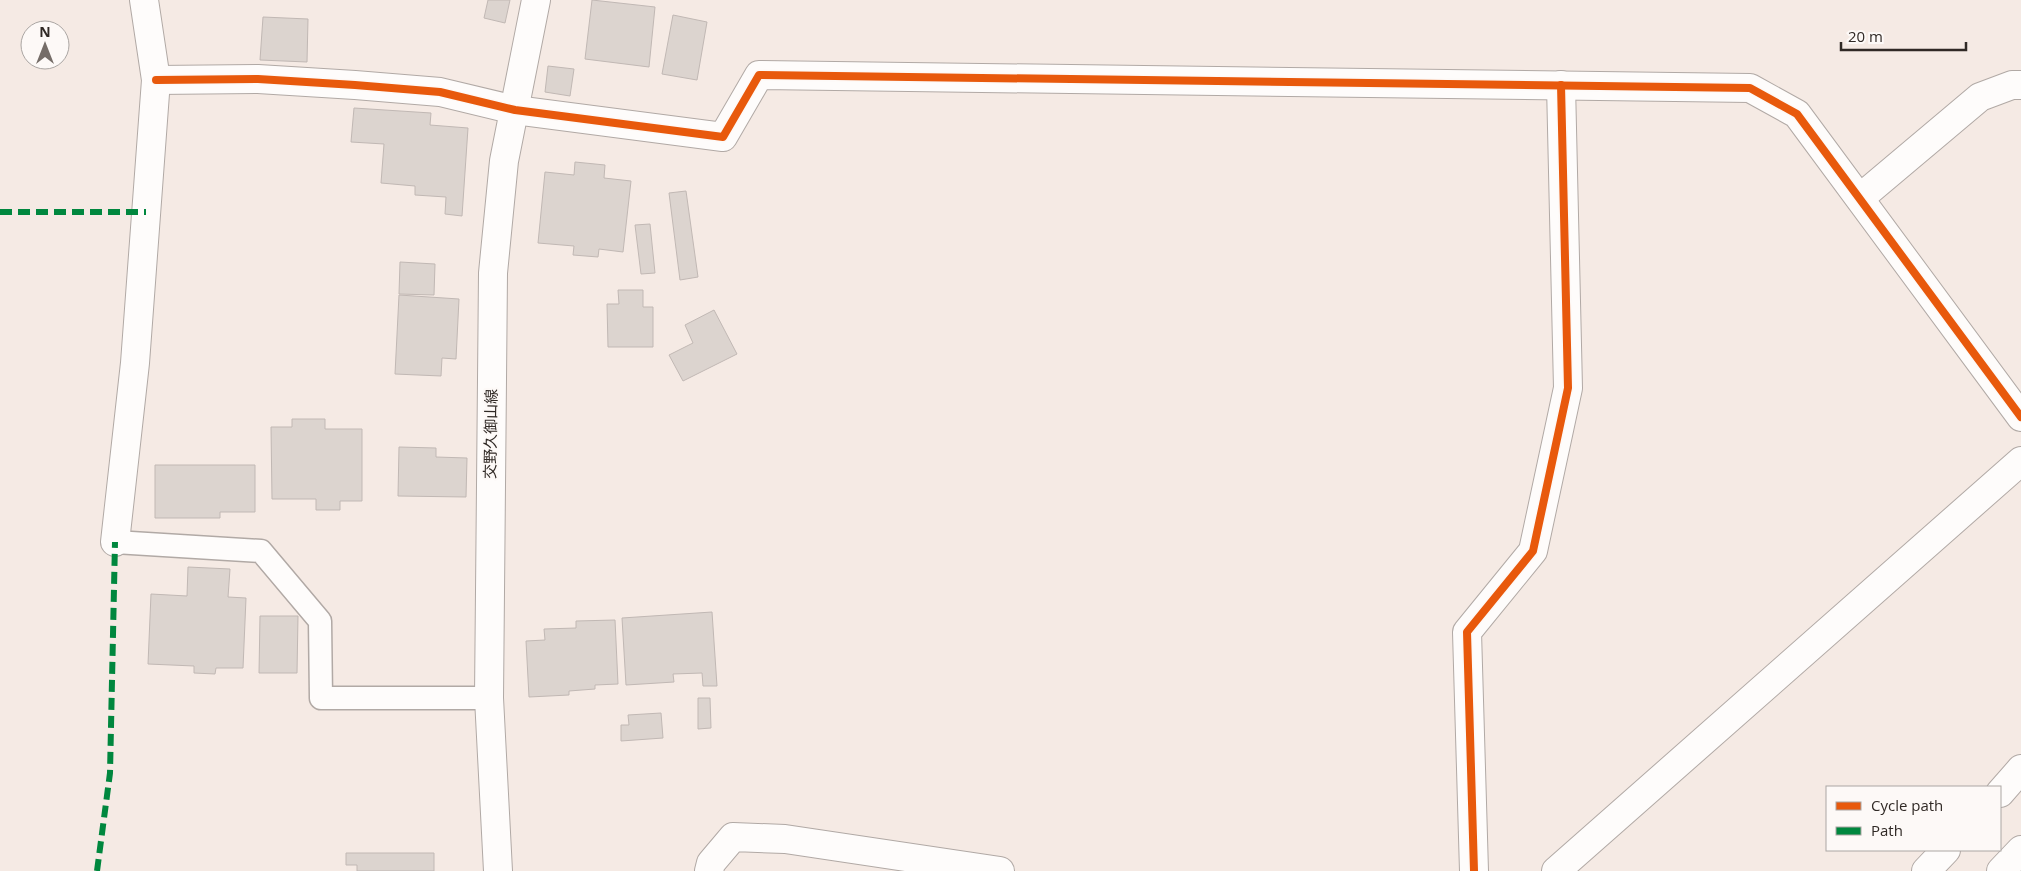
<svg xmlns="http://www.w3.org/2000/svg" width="2021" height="871" font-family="'Open Sans','Noto Sans JP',sans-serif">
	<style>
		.building { fill: #dcd4cf; stroke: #c1b8b4 }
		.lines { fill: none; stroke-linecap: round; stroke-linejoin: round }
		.service-casing { stroke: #b1a9a5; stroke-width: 25 }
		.minor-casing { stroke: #b1a9a5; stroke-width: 30 }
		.secondary-casing { stroke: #b1a9a5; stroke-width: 30 }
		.trunk-casing { stroke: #b1a9a5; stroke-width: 30 }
		.service { stroke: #fefcfb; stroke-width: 22 }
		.minor { stroke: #fefcfb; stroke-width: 28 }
		.secondary { stroke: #fefcfb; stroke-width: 28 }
		.trunk { stroke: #fefcfb; stroke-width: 28 }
		.quiet { stroke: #00873e; stroke-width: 6; stroke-dasharray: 12 6; stroke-linecap: butt }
		.cycleway-casing { stroke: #fdf9f7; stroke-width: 11 }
		.cycleway { stroke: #e8590c; stroke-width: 8 }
		.labels { text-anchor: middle; stroke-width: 4.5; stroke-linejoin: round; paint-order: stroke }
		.street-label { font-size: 15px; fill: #302925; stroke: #fdf9f7 }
	</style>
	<rect width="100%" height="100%" fill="#f5eae4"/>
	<g class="building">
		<polygon points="488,0 510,0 505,23 484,18"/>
		<polygon points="592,0 655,7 649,67 585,59"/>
		<polygon points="673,15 707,22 697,80 662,74"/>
		<polygon points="263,17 308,19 307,62 260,60"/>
		<polygon points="548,66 574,69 570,96 545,92"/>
		<polygon points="354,108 431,113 430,125 468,128 462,216 445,214 446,197 415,195 415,186 381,183 384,144 351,142"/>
		<polygon points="575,162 605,165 604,178 631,181 623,252 599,249 598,257 573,255 574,246 538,243 545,172 574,175"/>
		<polygon points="686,191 698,277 680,280 669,193"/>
		<polygon points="650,224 655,273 641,274 635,225"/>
		<polygon points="400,262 435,264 434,295 399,294"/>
		<polygon points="618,290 643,290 643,307 653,307 653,347 608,347 607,304 619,304"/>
		<polygon points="399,295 459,299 456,359 442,358 441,376 395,374"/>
		<polygon points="714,310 737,354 683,381 669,355 693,343 685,325"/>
		<polygon points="292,419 325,419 325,429 362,429 362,501 340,501 340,510 316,510 316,499 272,499 271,427 292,427"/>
		<polygon points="399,447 436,448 436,457 467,458 466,497 398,496"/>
		<polygon points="155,465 255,465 255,512 220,512 220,518 155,518"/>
		<polygon points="188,567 230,569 228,597 246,598 243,668 216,668 215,674 194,673 194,666 148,664 151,594 187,596"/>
		<polygon points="712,612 717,686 703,686 702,673 673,674 674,682 626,685 622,618"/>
		<polygon points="260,616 298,616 297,673 259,673"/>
		<polygon points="615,620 618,684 595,685 595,689 569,691 569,695 529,697 526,641 545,640 544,629 576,628 576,621"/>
		<polygon points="698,698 710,698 711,728 698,729"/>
		<polygon points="661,713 663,738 621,741 621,725 629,725 628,715"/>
		<polygon points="346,853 434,853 434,871 357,871 357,865 346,865"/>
	</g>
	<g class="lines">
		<defs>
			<polyline id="service" points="115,542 261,551 320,621 321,698 489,698"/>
			<g id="minor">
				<polyline points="156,80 258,79 355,85 440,92 515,110 723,137 759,75 1750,88 1797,114 2021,417"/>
				<polyline points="1860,198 1980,97 2012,85 2021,85"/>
				<polyline points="115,542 135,363 156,80 144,0"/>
				<polyline points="2000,793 2021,769"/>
				<polyline points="709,871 711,863 733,837 785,839 1000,871"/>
				<polyline points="1474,871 1467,632 1533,551 1568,388 1561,85"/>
				<polyline points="1556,871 2021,461"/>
				<polyline points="1926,871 1946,850"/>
			</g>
			<polyline id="secondary" points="498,871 489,698 493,273 504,161 536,0"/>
			<polyline id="trunk" points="2001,871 2021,850"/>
		</defs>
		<use href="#service" class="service-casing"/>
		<use href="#minor" class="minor-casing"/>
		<use href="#secondary" class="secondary-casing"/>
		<use href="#trunk" class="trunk-casing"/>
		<use href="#service" class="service"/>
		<use href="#minor" class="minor"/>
		<use href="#secondary" class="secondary"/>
		<use href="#trunk" class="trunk"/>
		<g class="quiet">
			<polyline points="0,212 146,212"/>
			<polyline points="97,871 110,773 115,542"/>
		</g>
		<defs>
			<g id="cycleway">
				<polyline points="156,80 258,79 355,85 440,92 515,110 723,137 759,75 1750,88 1797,114 2021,417"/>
				<polyline points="1474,871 1467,632 1533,551 1568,388 1561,85"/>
			</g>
		</defs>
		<use href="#cycleway" class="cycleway-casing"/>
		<use href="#cycleway" class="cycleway"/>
	</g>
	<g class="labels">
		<g class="street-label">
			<text transform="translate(491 434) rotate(-89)" y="5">交野久御山線</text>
		</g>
	</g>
	<rect x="1826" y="786" width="175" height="65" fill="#fdf9f7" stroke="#aba6a3"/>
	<rect x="1836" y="802" width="25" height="8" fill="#e8590c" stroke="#aba6a3"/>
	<text x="1871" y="811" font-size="15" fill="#302925">Cycle path</text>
	<rect x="1836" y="827" width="25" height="8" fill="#00873e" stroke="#aba6a3"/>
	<text x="1871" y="836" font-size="15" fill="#302925">Path</text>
	<g transform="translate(45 45)"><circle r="24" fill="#fdf9f7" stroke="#aba6a3"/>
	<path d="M0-4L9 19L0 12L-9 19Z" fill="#756d68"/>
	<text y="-8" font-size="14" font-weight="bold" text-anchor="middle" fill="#302925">N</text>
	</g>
	<path d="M1841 42v8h125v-8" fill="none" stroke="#302925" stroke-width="2.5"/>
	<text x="1848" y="42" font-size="15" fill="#302925" stroke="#fdf9f7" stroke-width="4" paint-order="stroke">20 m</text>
</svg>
